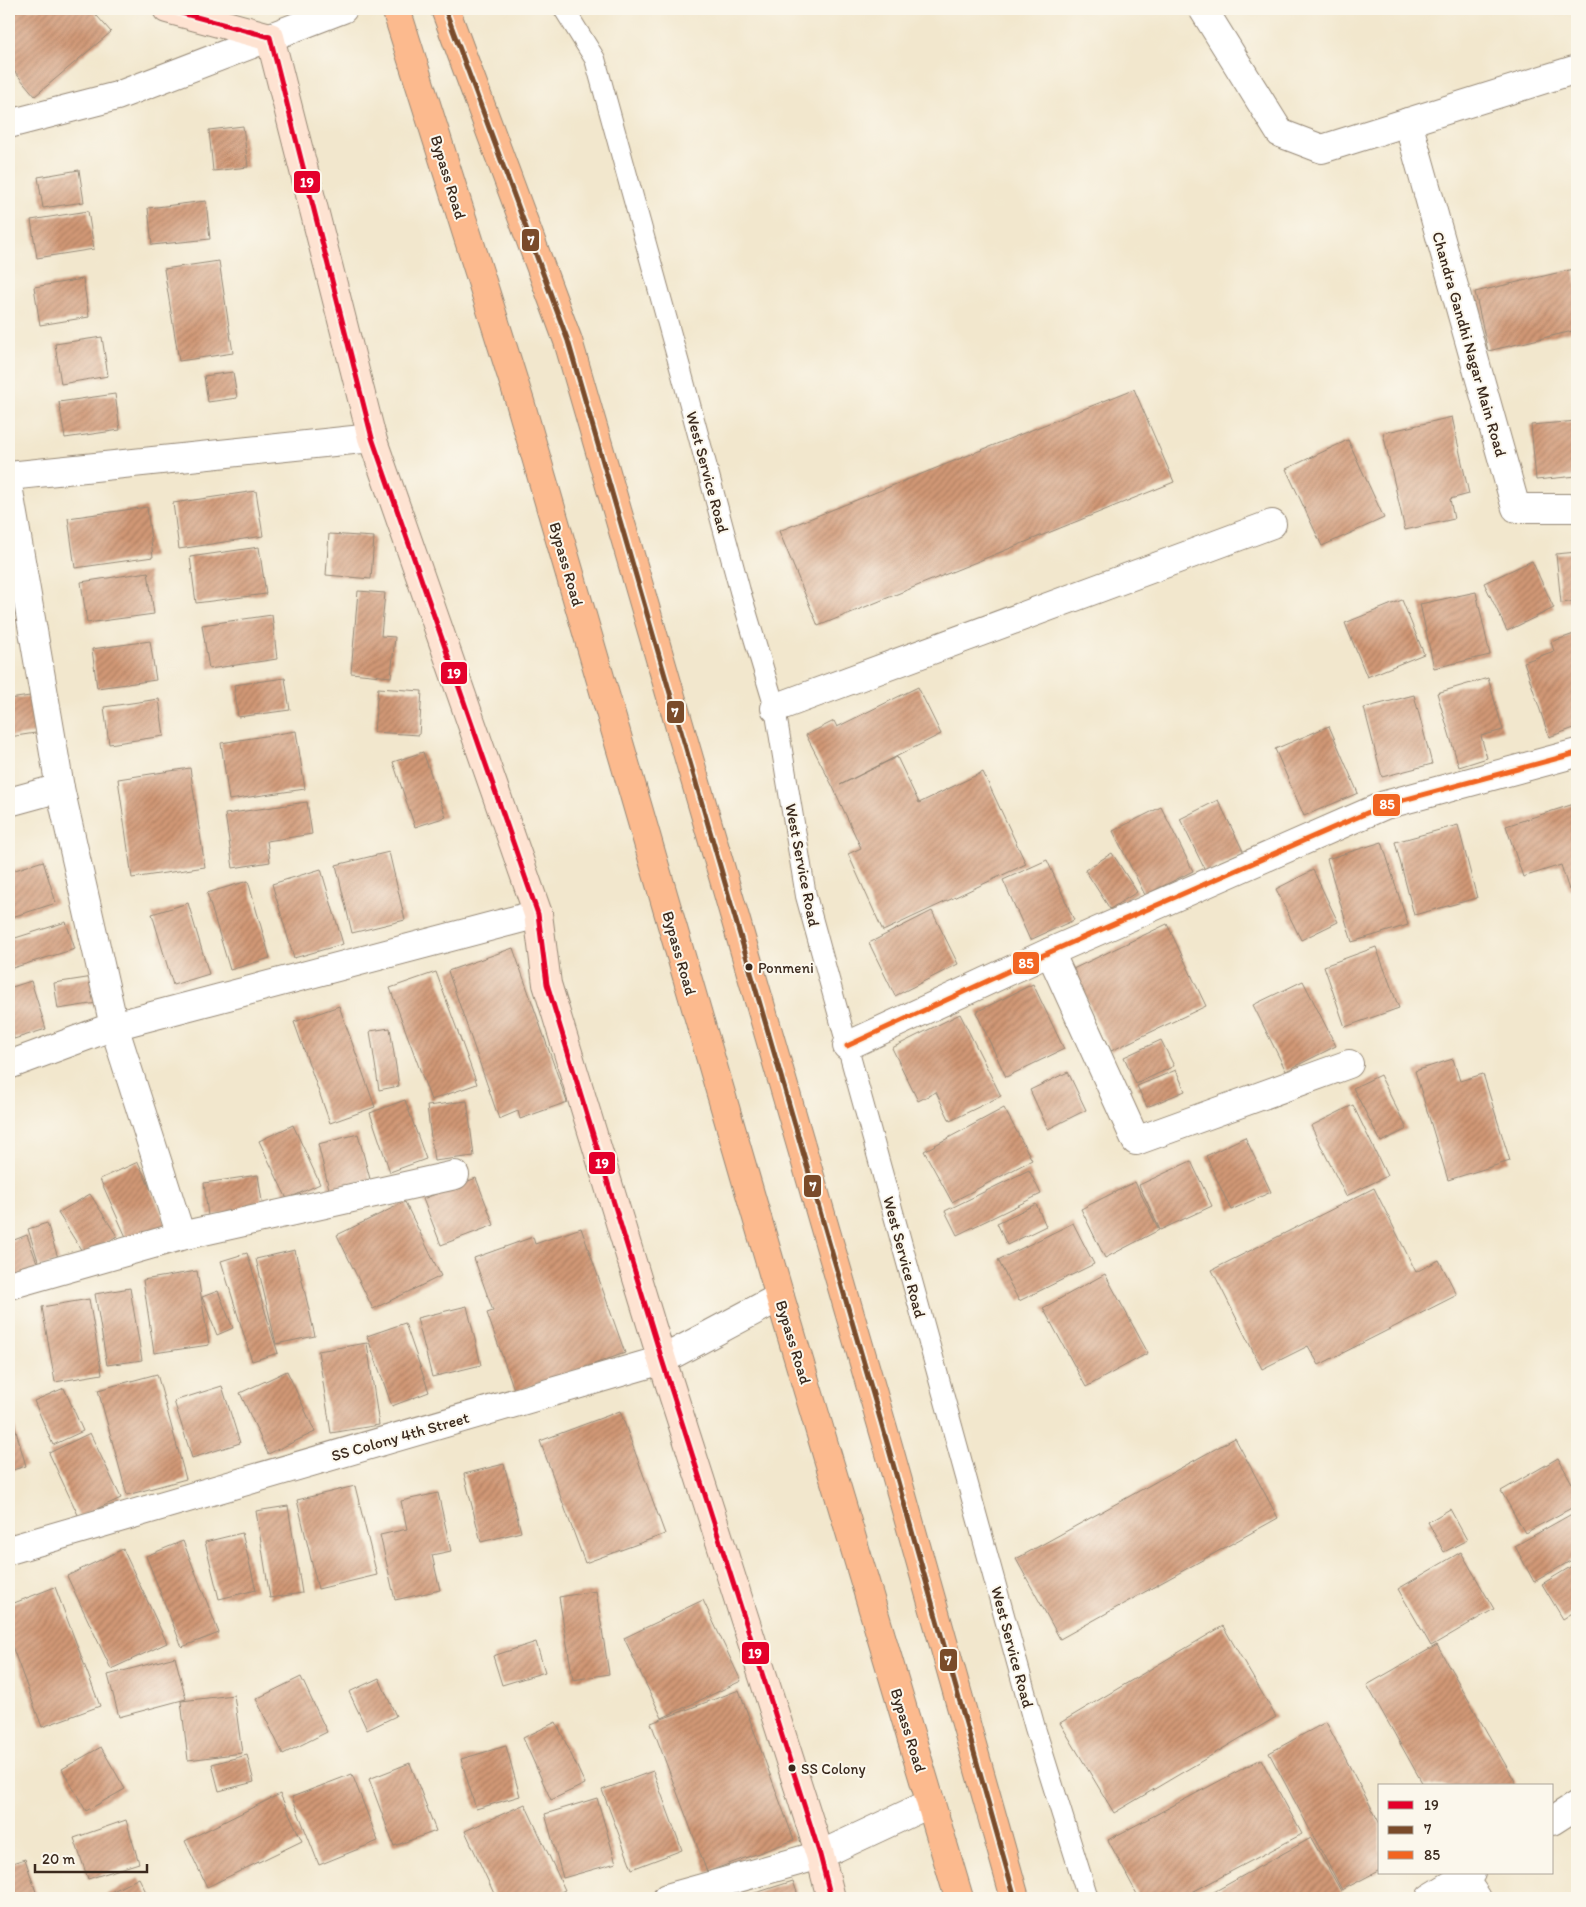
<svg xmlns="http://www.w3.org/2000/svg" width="1586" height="1907" font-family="Itim,sans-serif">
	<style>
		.building { fill: url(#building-hatch) }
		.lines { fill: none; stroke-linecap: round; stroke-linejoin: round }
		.lane-casing { stroke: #968876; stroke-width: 22 }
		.street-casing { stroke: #968876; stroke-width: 30 }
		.secondary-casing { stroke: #968876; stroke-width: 30 }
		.primary-casing { stroke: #968876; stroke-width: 30 }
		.lane { stroke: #fff; stroke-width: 20 }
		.street { stroke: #fff; stroke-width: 28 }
		.secondary { stroke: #fee3d2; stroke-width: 28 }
		.primary { stroke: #fcba8e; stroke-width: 28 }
		.bus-1-casing { stroke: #fbf7ec; stroke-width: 9 }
		.bus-2-casing { stroke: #fbf7ec; stroke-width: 9 }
		.bus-3-casing { stroke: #fbf7ec; stroke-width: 9 }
		.bus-1 { stroke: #e4002b; stroke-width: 5 }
		.bus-2 { stroke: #7a4b2a; stroke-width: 5 }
		.bus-3 { stroke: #f26522; stroke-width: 5 }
		.bus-dot { fill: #3b2a1e; stroke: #fbf7ec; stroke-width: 2 }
		.labels { text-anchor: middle; stroke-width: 4; stroke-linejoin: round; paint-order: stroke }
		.bus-label { font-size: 15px; fill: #3b2a1e; stroke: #fbf7ec; text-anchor: start }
		.street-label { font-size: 16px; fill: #3b2a1e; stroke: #fbf7ec }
		.line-badge { stroke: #fbf7ec; stroke-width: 2 }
		.badge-label { font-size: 14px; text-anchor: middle; font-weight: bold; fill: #fff }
	</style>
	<defs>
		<pattern id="building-hatch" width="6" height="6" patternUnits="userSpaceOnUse" patternTransform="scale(1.25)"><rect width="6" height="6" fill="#d19876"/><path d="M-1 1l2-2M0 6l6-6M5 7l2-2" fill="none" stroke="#ab7c60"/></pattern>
	</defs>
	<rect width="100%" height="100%" fill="#fbf7ec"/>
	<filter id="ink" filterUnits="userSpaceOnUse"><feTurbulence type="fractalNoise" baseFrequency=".02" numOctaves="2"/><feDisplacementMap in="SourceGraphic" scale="10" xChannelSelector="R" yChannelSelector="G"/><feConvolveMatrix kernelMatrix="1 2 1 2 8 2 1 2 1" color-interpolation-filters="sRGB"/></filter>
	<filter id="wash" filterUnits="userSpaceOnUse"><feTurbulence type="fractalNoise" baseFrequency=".0096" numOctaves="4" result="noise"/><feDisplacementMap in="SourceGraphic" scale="20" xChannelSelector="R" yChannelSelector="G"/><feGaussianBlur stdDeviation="1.12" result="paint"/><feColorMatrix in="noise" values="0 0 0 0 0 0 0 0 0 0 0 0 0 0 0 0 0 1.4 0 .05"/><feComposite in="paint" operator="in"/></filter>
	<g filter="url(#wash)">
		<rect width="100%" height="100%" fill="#f2e7cd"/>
		<g id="blocks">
			<g class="building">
				<polygon points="9,9 91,9 111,32 35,96 9,65"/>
				<polygon points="243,126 248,167 213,171 209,130"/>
				<polygon points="79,170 84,202 43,208 38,177"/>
				<polygon points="206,201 210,239 152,245 148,208"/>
				<polygon points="88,211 94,249 37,258 31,220"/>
				<polygon points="219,261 233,353 179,361 164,269"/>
				<polygon points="1574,269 1577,284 1577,330 1488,351 1475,292"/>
				<polygon points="83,279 89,317 40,325 34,287"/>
				<polygon points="102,337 108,376 61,384 55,344"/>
				<polygon points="233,372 237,398 208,402 204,376"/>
				<polygon points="1134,389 1174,482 818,626 779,531"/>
				<polygon points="115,394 120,430 65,438 59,402"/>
				<polygon points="1452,417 1469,494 1450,499 1454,519 1405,530 1383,433"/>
				<polygon points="1577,421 1577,476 1536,480 1531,425"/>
				<polygon points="1348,440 1384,518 1322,546 1286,469"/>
				<polygon points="256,491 263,536 179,549 173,503"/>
				<polygon points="147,507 153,557 75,568 68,518"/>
				<polygon points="329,534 374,537 371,579 326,575"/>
				<polygon points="259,547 266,594 196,603 190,557"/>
				<polygon points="1577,552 1577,601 1561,603 1556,554"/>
				<polygon points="1532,561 1554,608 1507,631 1484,583"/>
				<polygon points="148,572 154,614 87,623 81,582"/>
				<polygon points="358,591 385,593 381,636 395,637 391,677 351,673"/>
				<polygon points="1476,592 1490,655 1434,668 1420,604"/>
				<polygon points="1402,600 1424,654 1367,677 1345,623"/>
				<polygon points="272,615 277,659 209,669 202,625"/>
				<polygon points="1577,633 1577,727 1549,737 1524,662 1554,651 1551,642"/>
				<polygon points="150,641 156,680 97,688 92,649"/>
				<polygon points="285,678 290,710 238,717 234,685"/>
				<polygon points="1488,678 1503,730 1481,736 1487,758 1459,767 1437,693"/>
				<polygon points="918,687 941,734 840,785 897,757 919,803 983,772 1026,864 883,931 848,854 861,848 833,787 806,735 834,721 837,727"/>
				<polygon points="378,688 422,691 419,735 374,732"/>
				<polygon points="37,695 42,732 9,737 9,699"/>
				<polygon points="1414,695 1432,764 1382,777 1364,708"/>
				<polygon points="159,699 164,736 109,744 104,707"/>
				<polygon points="1329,726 1358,793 1304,816 1275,749"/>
				<polygon points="296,731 305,789 229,800 221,743"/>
				<polygon points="423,752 446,817 415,827 393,762"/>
				<polygon points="190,768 205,867 132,878 118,779"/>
				<polygon points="1218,800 1244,853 1206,872 1180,819"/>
				<polygon points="307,802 312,834 267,841 270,862 233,868 225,814"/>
				<polygon points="1577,803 1577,887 1569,890 1561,865 1523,877 1506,826"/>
				<polygon points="1161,807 1193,871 1145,895 1113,831"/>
				<polygon points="1458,825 1477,898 1414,915 1395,842"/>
				<polygon points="1382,842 1408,925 1352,942 1327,859"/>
				<polygon points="389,852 405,920 352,933 336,865"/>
				<polygon points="1112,853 1137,892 1110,909 1085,870"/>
				<polygon points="1047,860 1074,920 1030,940 1003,880"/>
				<polygon points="43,861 56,903 9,918 9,872"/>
				<polygon points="321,869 343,944 294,958 272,884"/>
				<polygon points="1313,870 1338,922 1301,940 1276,889"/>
				<polygon points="248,881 270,958 230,970 207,893"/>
				<polygon points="188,903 209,974 173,985 152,914"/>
				<polygon points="932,911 958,964 895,996 869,943"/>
				<polygon points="66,922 75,949 9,969 9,940"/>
				<polygon points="1167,924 1206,1006 1111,1051 1073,969"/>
				<polygon points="1376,947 1399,1008 1345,1027 1324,966"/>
				<polygon points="513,948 567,1102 520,1119 518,1111 499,1119 448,971"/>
				<polygon points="436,972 477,1084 431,1100 390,988"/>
				<polygon points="93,977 97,1003 58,1009 54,983"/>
				<polygon points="31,981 46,1029 14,1039 9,1020 9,988"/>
				<polygon points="1303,981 1336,1046 1286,1071 1253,1005"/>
				<polygon points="1033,984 1064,1049 1006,1077 976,1012"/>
				<polygon points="339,1006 375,1107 330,1123 294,1022"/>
				<polygon points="960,1014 1001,1096 950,1121 936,1092 918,1101 892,1048"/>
				<polygon points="390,1028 399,1086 379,1090 370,1031"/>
				<polygon points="1161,1040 1174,1066 1136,1084 1124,1057"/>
				<polygon points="1453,1059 1460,1081 1483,1074 1510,1161 1448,1180 1415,1071"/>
				<polygon points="1176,1070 1185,1091 1147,1107 1137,1086"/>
				<polygon points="1068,1072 1086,1110 1048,1129 1030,1090"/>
				<polygon points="1380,1075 1407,1129 1381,1142 1353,1088"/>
				<polygon points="405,1100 426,1159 390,1172 370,1113"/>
				<polygon points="467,1101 474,1156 434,1161 427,1106"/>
				<polygon points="1353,1105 1387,1176 1346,1196 1311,1126"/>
				<polygon points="1004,1108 1032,1160 952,1202 924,1151"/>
				<polygon points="293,1125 320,1184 287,1199 259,1141"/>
				<polygon points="358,1134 370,1179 329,1189 318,1144"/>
				<polygon points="1245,1137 1271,1192 1231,1210 1206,1156"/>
				<polygon points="1191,1161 1212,1206 1160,1230 1139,1185"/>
				<polygon points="138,1162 169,1229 130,1246 100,1179"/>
				<polygon points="1029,1170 1041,1194 957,1235 945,1211"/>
				<polygon points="258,1175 263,1208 208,1216 204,1183"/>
				<polygon points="476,1178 494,1225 441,1245 423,1199"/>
				<polygon points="1135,1182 1159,1230 1105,1258 1081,1209"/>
				<polygon points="1374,1188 1416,1272 1439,1260 1457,1295 1319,1365 1308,1346 1262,1369 1212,1270"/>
				<polygon points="90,1194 117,1236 85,1256 58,1213"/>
				<polygon points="405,1202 441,1276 373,1309 337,1235"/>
				<polygon points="1036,1204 1046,1226 1007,1245 997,1223"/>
				<polygon points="47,1223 59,1261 40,1267 28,1229"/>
				<polygon points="1073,1223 1094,1264 1019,1301 998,1260"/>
				<polygon points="581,1228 625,1353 515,1392 487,1313 493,1311 474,1258 533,1237 535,1244"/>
				<polygon points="27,1235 40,1271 9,1282 9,1242"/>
				<polygon points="295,1250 315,1336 276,1344 256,1259"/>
				<polygon points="247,1253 278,1353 252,1361 221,1261"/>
				<polygon points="197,1271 209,1345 154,1353 143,1280"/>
				<polygon points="1105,1274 1148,1353 1086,1387 1043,1308"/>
				<polygon points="130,1288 142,1360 107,1365 95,1294"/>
				<polygon points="218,1291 233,1328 217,1335 202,1297"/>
				<polygon points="89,1299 102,1374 55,1382 42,1307"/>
				<polygon points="467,1306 481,1365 432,1377 417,1318"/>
				<polygon points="405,1323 429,1392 392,1406 367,1336"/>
				<polygon points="367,1343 379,1425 331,1433 318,1351"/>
				<polygon points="287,1371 315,1432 268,1454 240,1393"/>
				<polygon points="157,1374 186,1479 127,1495 98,1390"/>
				<polygon points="222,1386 240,1443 192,1458 174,1401"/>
				<polygon points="64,1388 83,1431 53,1445 34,1401"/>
				<polygon points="9,1407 26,1466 9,1471"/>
				<polygon points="620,1411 665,1534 585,1563 540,1441"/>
				<polygon points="90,1433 121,1498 79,1517 49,1453"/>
				<polygon points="1235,1438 1278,1518 1060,1639 1016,1559"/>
				<polygon points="1558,1458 1577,1492 1577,1505 1525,1533 1501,1491"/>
				<polygon points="504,1464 521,1532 481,1542 464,1474"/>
				<polygon points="355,1486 377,1575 318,1589 297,1500"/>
				<polygon points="438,1493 451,1551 432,1555 440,1590 395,1600 380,1535 407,1529 401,1501"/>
				<polygon points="288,1506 302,1593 270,1598 256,1511"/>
				<polygon points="1450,1509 1467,1540 1444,1552 1428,1522"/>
				<polygon points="1577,1511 1577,1557 1534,1582 1515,1546"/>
				<polygon points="242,1533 256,1590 219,1599 205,1542"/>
				<polygon points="183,1541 219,1633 182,1647 146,1556"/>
				<polygon points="123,1549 167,1643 111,1669 67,1576"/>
				<polygon points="1461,1552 1494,1609 1431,1646 1398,1589"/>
				<polygon points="1577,1563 1577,1610 1563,1619 1542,1584"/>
				<polygon points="55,1587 100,1706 42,1727 9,1638 9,1605"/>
				<polygon points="596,1591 609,1674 573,1680 559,1597"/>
				<polygon points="703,1600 741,1681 662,1718 624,1638"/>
				<polygon points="1223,1626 1276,1717 1114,1813 1060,1723"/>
				<polygon points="536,1642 545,1672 502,1685 493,1656"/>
				<polygon points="1437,1645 1516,1783 1511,1786 1424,1786 1367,1685"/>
				<polygon points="175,1657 186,1699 119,1717 108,1675"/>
				<polygon points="301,1677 327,1732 283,1754 256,1699"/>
				<polygon points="379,1678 396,1716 367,1730 349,1692"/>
				<polygon points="739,1690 794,1840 707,1872 651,1723"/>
				<polygon points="234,1695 242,1753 188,1760 181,1701"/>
				<polygon points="556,1722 585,1784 551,1800 523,1738"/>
				<polygon points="1326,1722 1380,1824 1380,1870 1342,1890 1269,1753"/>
				<polygon points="506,1746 520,1796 476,1809 461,1759"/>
				<polygon points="101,1747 125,1789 86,1811 62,1769"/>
				<polygon points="247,1755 254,1782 219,1791 212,1764"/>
				<polygon points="1261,1759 1302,1834 1181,1898 1139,1898 1108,1840"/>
				<polygon points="410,1763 436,1831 394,1846 369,1779"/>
				<polygon points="653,1771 682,1850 632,1869 602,1790"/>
				<polygon points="352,1774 378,1841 319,1865 292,1797"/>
				<polygon points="280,1794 302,1841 207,1887 185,1841"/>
				<polygon points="597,1798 616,1863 563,1878 545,1814"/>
				<polygon points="525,1804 565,1890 547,1898 496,1898 465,1831"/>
				<polygon points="126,1820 139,1863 88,1879 74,1838"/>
				<polygon points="1311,1838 1345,1898 1203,1898"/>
				<polygon points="25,1859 38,1898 9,1898 9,1864"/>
				<polygon points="139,1878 149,1898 99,1898"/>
				<polygon points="793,1881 799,1898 740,1898"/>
			</g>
		</g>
	</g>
	<g filter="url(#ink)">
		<use href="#blocks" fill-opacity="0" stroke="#968876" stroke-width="1"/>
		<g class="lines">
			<defs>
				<polyline id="lane" points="564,9 595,59 681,371 740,591 775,708 806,896 1035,1728 1088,1898"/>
				<g id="street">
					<polyline points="1203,9 1280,133 1322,149 1577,69"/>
					<polyline points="1408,122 1516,508 1577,508"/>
					<polyline points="9,124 117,96 343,9"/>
					<polyline points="9,476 372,438"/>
					<polyline points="9,491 60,788 114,1026 181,1236"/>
					<polyline points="775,708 1272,524"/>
					<polyline points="9,802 60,788"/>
					<polyline points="1050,952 1136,1141 1349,1064"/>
					<polyline points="847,1046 1050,952 1385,805 1577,753"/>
					<polyline points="9,1065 114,1026 538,914"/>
					<polyline points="9,1285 181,1236 455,1175"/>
					<polyline points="9,1550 662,1360 780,1297"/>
					<polyline points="1552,1821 1577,1805"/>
					<polyline points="1463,1878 1477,1898"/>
					<polyline points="667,1898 820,1855 931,1803"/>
					<polyline points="1430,1898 1471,1873"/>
				</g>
				<polyline id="secondary" points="167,9 270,37 372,438 538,914 547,984 662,1360 820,1855 831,1898"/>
				<g id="primary">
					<polyline points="396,9 520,402 780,1297 959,1898"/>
					<polyline points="445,9 568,341 888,1446 1015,1898"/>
				</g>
			</defs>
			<use href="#lane" class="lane-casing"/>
			<use href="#street" class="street-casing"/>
			<use href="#secondary" class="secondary-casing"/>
			<use href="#primary" class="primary-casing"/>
			<use href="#lane" class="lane"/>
			<use href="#street" class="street"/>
			<use href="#secondary" class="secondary"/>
			<use href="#primary" class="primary"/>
			<defs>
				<polyline id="bus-1" points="167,9 270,37 372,438 538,914 547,984 662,1360 820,1855 831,1898"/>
				<polyline id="bus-2" points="445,9 568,341 888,1446 1015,1898"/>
				<polyline id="bus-3" points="847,1046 1050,952 1385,805 1577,753"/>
			</defs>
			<use href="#bus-1" class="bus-1-casing"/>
			<use href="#bus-2" class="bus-2-casing"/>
			<use href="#bus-3" class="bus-3-casing"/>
			<use href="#bus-1" class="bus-1"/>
			<use href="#bus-2" class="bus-2"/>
			<use href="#bus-3" class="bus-3"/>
		</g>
	</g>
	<g class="bus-dot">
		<circle cx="749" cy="967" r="4.5"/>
		<circle cx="792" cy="1768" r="4.5"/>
	</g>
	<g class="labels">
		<g class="bus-label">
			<text x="758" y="973">Ponmeni</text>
			<text x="801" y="1774">SS Colony</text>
		</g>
		<g class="street-label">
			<text transform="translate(449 177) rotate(73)" y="6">Bypass Road</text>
			<text transform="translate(1470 344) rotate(74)" y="6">Chandra Gandhi Nagar Main Road</text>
			<text transform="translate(708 472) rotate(75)" y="6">West Service Road</text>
			<text transform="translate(567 564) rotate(74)" y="6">Bypass Road</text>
			<text transform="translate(803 865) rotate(79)" y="6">West Service Road</text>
			<text transform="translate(680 953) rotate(74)" y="6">Bypass Road</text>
			<text transform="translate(905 1257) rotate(75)" y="6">West Service Road</text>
			<text transform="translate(794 1342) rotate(73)" y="6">Bypass Road</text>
			<text transform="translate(400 1436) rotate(-16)" y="6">SS Colony 4th Street</text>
			<text transform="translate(1013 1647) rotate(75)" y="6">West Service Road</text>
			<text transform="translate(909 1730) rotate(73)" y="6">Bypass Road</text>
		</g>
	</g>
	<g class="line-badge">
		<rect x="293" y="170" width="28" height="24" rx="5" fill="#e4002b"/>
		<rect x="521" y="228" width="19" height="24" rx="5" fill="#7a4b2a"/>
		<rect x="440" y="661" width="28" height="24" rx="5" fill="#e4002b"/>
		<rect x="666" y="700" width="19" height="24" rx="5" fill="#7a4b2a"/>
		<rect x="1372" y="793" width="29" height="24" rx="5" fill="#f26522"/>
		<rect x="1012" y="951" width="28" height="24" rx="5" fill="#f26522"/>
		<rect x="588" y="1151" width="28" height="24" rx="5" fill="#e4002b"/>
		<rect x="803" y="1174" width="19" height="24" rx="5" fill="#7a4b2a"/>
		<rect x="741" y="1641" width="29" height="24" rx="5" fill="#e4002b"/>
		<rect x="939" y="1648" width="19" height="24" rx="5" fill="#7a4b2a"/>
	</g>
	<g class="badge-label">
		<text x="307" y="187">19</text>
		<text x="531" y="245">7</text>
		<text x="454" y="678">19</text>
		<text x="675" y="717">7</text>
		<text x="1387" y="809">85</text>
		<text x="1026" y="968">85</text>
		<text x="602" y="1168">19</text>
		<text x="813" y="1191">7</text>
		<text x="755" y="1658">19</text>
		<text x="948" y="1665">7</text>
	</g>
	<rect width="1586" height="1907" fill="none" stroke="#fbf7ec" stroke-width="30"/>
	<rect x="1378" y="1784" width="175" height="90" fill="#fbf7ec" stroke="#aea59a"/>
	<rect x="1388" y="1801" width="25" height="8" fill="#e4002b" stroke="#aea59a"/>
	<text x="1424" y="1810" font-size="15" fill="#3b2a1e">19</text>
	<rect x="1388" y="1826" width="25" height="8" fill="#7a4b2a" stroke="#aea59a"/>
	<text x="1424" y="1834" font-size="15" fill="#3b2a1e">7</text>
	<rect x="1388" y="1851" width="25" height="8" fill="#f26522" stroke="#aea59a"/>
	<text x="1424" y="1860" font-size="15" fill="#3b2a1e">85</text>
	<path d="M35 1864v8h112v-8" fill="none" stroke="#3b2a1e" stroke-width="2.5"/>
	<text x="42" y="1864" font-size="15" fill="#3b2a1e" stroke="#fbf7ec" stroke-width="4" paint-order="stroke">20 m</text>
</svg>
